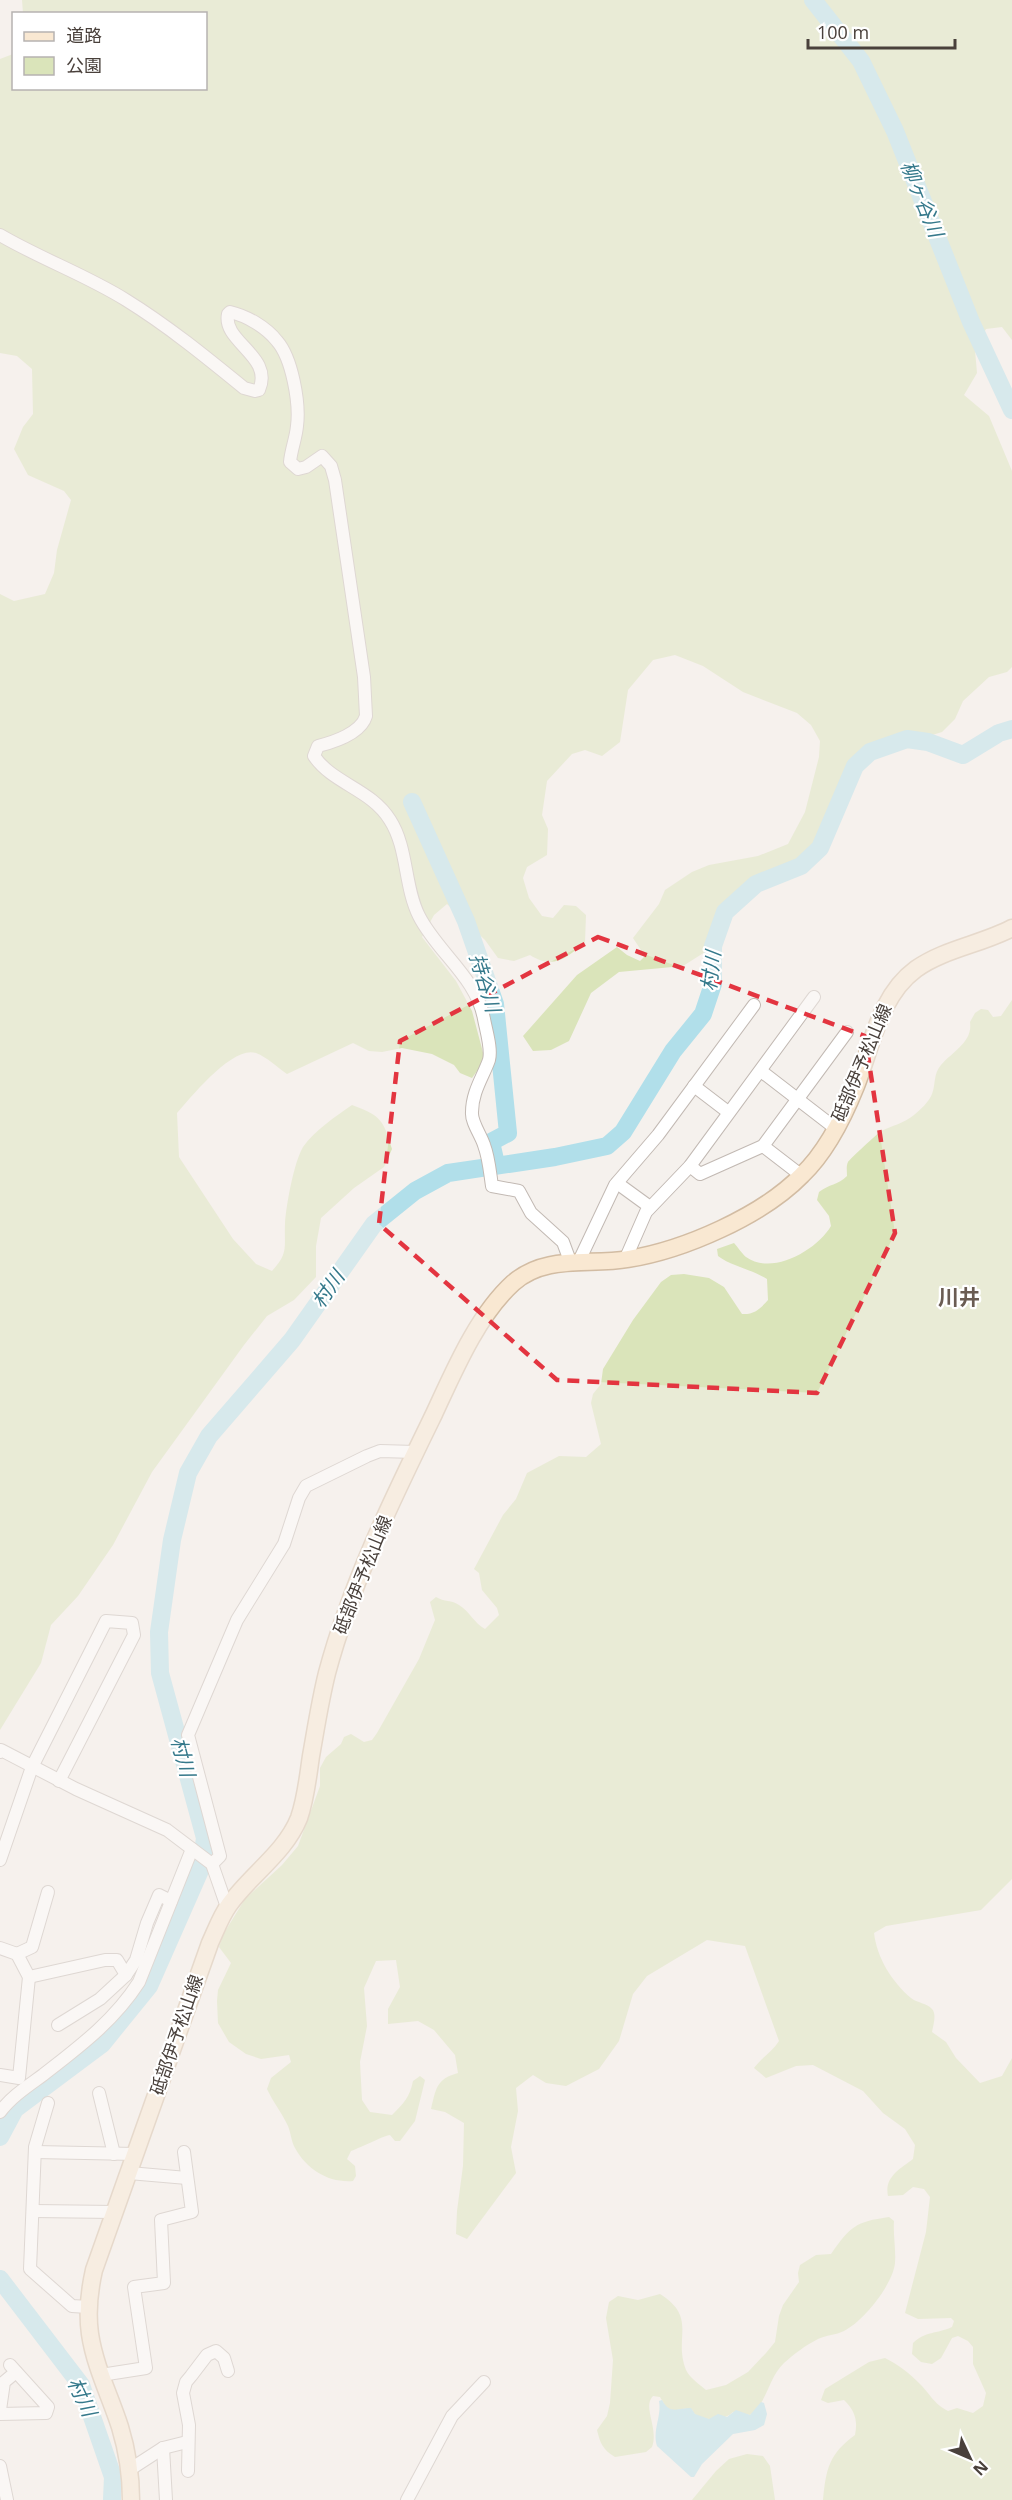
<svg xmlns="http://www.w3.org/2000/svg" width="1012" height="2500" font-family="'Open Sans','Noto Sans JP',sans-serif">
	<style>
		.green { fill: #dae4ba }
		.water { fill: #b1dfea }
		.lines { fill: none; stroke-linecap: round; stroke-linejoin: round }
		.river { stroke: #b1dfea; stroke-width: 18 }
		.street-casing { stroke: #c2b9b3; stroke-width: 14 }
		.secondary-casing { stroke: #d2bca3; stroke-width: 19 }
		.street { stroke: #fff; stroke-width: 12 }
		.secondary { stroke: #f9e8d2; stroke-width: 16 }
		.marked { fill: none; stroke: #e33540; stroke-width: 4.5; stroke-dasharray: 12 8; stroke-linejoin: round }
		.labels { text-anchor: middle; stroke-width: 4.5; stroke-linejoin: round; paint-order: stroke }
		.street-label { font-size: 18px; fill: #49403b; stroke: #fff }
		.water-label { font-size: 20px; font-style: italic; fill: #35798b; stroke: #fff }
		.quarter-label { font-size: 21px; font-weight: bold; fill: #6a5c53; stroke: #fff }
	</style>
	<rect width="100%" height="100%" fill="#f5f1ed"/>
	<g class="green">
		<path d="M22,0H1012V340L1002,327L986,329L975,350L977,373L964,395L989,416L1012,471V667L1007,672L989,677L963,701L955,719L942,732L929,736L905,732L867,746L849,760L827,811L815,846L795,863L756,879L716,918L713,932L705,952L683,966L619,972L591,993L569,1041L551,1050L533,1051L523,1036L577,975L617,947L627,955L640,961L645,956L633,938L659,904L665,890L692,872L709,865L758,856L788,844L805,812L819,757L820,741L811,725L797,713L743,692L703,666L675,655L653,660L628,690L620,742L602,756L585,750L572,754L547,781L542,815L548,829L547,855L527,867L523,878L529,898L542,916L553,918L564,905L576,906L586,915L585,942C567,958 553,970 530,955L514,961L498,958L485,940L447,904L434,915L422,937L456,981L472,1011L485,1060L472,1078L460,1073L454,1065L432,1054L402,1048L382,1052L369,1051L353,1043L287,1074C278,1068 267,1057 256,1053C233,1045 191,1097 177,1113L179,1157L233,1239L256,1264L272,1271C289,1253 284,1247 285,1224C286,1206 294,1162 303,1147C315,1130 335,1117 352,1105C381,1116 383,1119 392,1149L384,1167L354,1188L321,1218L316,1246V1277L294,1300L267,1316L244,1345L152,1472L113,1545L78,1596L51,1625L41,1663L0,1730V594L14,601L45,594L54,573L57,550L71,500L64,491L28,475L14,449L23,427L33,414L32,369L17,356L0,353V59L13,54L14,88H206V14L23,13Z"/>
		<path d="M1012,1000V1879L981,1910L886,1926L874,1933C877,1958 892,1982 911,1998C917,2003 927,2003 932,2009C937,2014 933,2026 932,2032L946,2042L956,2058L980,2083L1002,2076L1012,2058V2500H823C826,2469 829,2454 855,2435C858,2420 855,2411 844,2400L828,2403L821,2400L825,2389L869,2362L885,2358C899,2365 909,2373 920,2384C931,2395 933,2403 948,2411L957,2408L973,2413L983,2406L986,2393L973,2364V2347L968,2341L958,2336L952,2338L941,2358L932,2364L921,2362L912,2354L913,2343C925,2331 937,2334 952,2327L954,2321L951,2318L918,2319L905,2313L926,2232L930,2197L924,2189L913,2187L903,2195L888,2196C884,2177 900,2169 913,2159L915,2145L905,2129L883,2113L863,2091L813,2065L796,2066L766,2078L754,2068C761,2058 772,2052 779,2041L745,1946L707,1940L647,1976L633,1994L619,2041L599,2069L566,2086L546,2083L533,2075L516,2088L518,2111L511,2147L516,2173L467,2239L456,2234L457,2211L463,2166L464,2123L445,2112L431,2109C436,2089 436,2079 458,2073L455,2055L434,2030L418,2021L388,2024V2009L400,1987L396,1960L376,1961L364,1988L367,2026L360,2062L362,2100L370,2112L392,2115C403,2104 410,2097 413,2081L420,2076L425,2080L415,2121L400,2141H395L390,2135C383,2136 362,2147 351,2151L347,2159L355,2166L356,2176L353,2181C329,2183 307,2170 295,2148C291,2141 291,2133 288,2126C282,2113 273,2102 267,2089L271,2078L291,2062L289,2055L261,2059L246,2054L229,2042L218,2023L217,2001L218,1990L231,1963L219,1947L224,1933L245,1899L282,1865L298,1846L320,1786V1768L326,1757L341,1744L344,1737L351,1734L364,1742L372,1740L377,1733L419,1659L435,1620L430,1602L436,1597C444,1602 452,1600 459,1605C470,1612 474,1623 485,1629L499,1615L497,1608L482,1590L479,1573L474,1569L503,1515L516,1499L527,1473L559,1456L586,1457L601,1444L591,1403L593,1394L601,1384L603,1369L633,1320L661,1282L671,1275L684,1274L709,1278L724,1287L742,1314C754,1315 761,1308 768,1300L767,1279C751,1269 733,1267 718,1256L717,1249L734,1243C738,1247 742,1254 746,1257C772,1276 817,1250 831,1226L829,1216L817,1200L819,1192C829,1184 838,1185 847,1176C847,1171 846,1166 848,1162C849,1160 878,1133 881,1131C892,1126 904,1123 914,1115C920,1110 929,1102 932,1094C936,1084 933,1074 941,1065C953,1051 973,1042 970,1022L975,1013L981,1009L988,1010L993,1017L1001,1016Z"/>
		<path d="M889,2217L894,2221C893,2235 896,2249 895,2263C893,2284 864,2321 844,2331C836,2335 826,2335 818,2339C806,2345 794,2354 784,2363C768,2378 768,2402 750,2415L733,2412C726,2420 704,2422 695,2414C690,2410 696,2410 688,2409C683,2408 678,2410 673,2411L666,2407L660,2397L653,2396C642,2407 659,2428 652,2447L646,2452L615,2457C603,2450 600,2443 597,2430L607,2416L610,2403L613,2360L606,2318L609,2302L618,2296L638,2300L660,2294C698,2318 673,2337 686,2370C690,2378 699,2384 706,2390L726,2385L748,2372L766,2353L775,2342L779,2316L783,2305L799,2282L798,2273L800,2265L816,2255L831,2254C851,2226 855,2222 889,2217Z"/>
		<polygon points="747,2454 763,2456 770,2466 775,2500 692,2500 716,2471 729,2459"/>
	</g>
	<path class="water" d="M662,2400C670,2415 678,2408 691,2408L695,2414L709,2419L718,2414L727,2417L736,2410L750,2415L761,2402L764,2403L767,2414L764,2425L755,2430L733,2434L702,2464L694,2477H691L657,2446C652,2430 662,2416 659,2401Z"/>
	<g class="lines">
		<g class="river">
			<polyline points="813,0 861,61 895,131 971,322 1012,410"/>
			<polyline points="412,802 466,921 495,1004 508,1133 491,1142 496,1164"/>
			<polyline points="0,2137 15,2109 102,2044 149,1986 201,1868 205,1838 160,1673 159,1632 172,1540 188,1473 209,1436 292,1340 374,1224 415,1191 448,1173 555,1157 607,1146 623,1132 673,1051 703,1014 713,984 713,946 725,912 756,884 801,866 820,848 855,766 870,752 907,739 928,742 963,755 999,733 1012,729"/>
			<polyline points="0,2279 81,2385 113,2477 112,2500"/>
		</g>
		<defs>
			<g id="street">
				<path d="M0,235C41,259 86,275 126,300C168,326 206,357 244,388L255,391L259,390C274,356 222,342 228,314L230,312C247,316 266,327 277,341C292,358 300,403 297,426C296,438 291,450 290,462L298,469L306,467L322,456L331,466L335,480L364,677L366,716C361,733 334,742 318,746L314,756C333,784 371,789 390,820C408,848 404,886 419,916C437,952 477,978 484,1019C486,1030 492,1049 489,1060C483,1077 472,1092 472,1112C471,1122 481,1135 484,1145C489,1158 490,1173 492,1186L519,1191L531,1213L563,1242L570,1261"/>
				<polyline points="761,1071 835,1128"/>
				<polyline points="694,1086 728,1112"/>
				<polyline points="763,1146 802,1176"/>
				<polyline points="690,1166 700,1174 763,1146 847,1032"/>
				<polyline points="617,1183 650,1207"/>
				<polyline points="625,1260 646,1212 690,1166 814,997"/>
				<polyline points="579,1261 615,1185 658,1135 754,1005"/>
				<polyline points="0,1752 1,1750 76,1789 167,1830 212,1864 227,1907"/>
				<polyline points="0,1860 32,1767 106,1621 132,1623 134,1635 59,1781"/>
				<polyline points="212,1864 220,1856 188,1735 237,1620 284,1544 299,1498 306,1486 367,1456 380,1451 415,1452"/>
				<polyline points="0,1948 17,1954 29,1977 19,2078 0,2075"/>
				<polyline points="17,1954 32,1947 48,1892"/>
				<polyline points="29,1977 105,1960 117,1960 126,1975"/>
				<polyline points="58,2025 100,1999 126,1975 136,1960 147,1923 159,1895 171,1901"/>
				<polyline points="99,2093 114,2154"/>
				<polyline points="48,2103 35,2147 30,2269 72,2306 88,2307"/>
				<path d="M0,2112C11,2097 28,2086 43,2075C79,2047 114,2021 139,1982L192,1849"/>
				<polyline points="35,2152 135,2154"/>
				<polyline points="129,2173 187,2178"/>
				<polyline points="33,2211 115,2212"/>
				<polyline points="101,2375 146,2368 134,2287 164,2283 161,2220 192,2212 184,2152"/>
				<polyline points="0,2410 4,2382 16,2372"/>
				<polyline points="0,2414 46,2413 48,2407 10,2365"/>
				<polyline points="163,2448 166,2500"/>
				<polyline points="0,2466 7,2500"/>
				<polyline points="129,2470 163,2448 187,2442"/>
				<polyline points="188,2471 189,2425 183,2393 186,2382 191,2376 207,2355 216,2351 224,2358 228,2371"/>
				<polyline points="407,2500 452,2416 484,2382"/>
			</g>
			<path id="secondary" d="M131,2500C131,2476 127,2450 120,2427C110,2396 95,2367 90,2334C87,2313 89,2292 94,2270L210,1943C216,1930 221,1916 229,1905C250,1875 285,1853 299,1818C306,1798 308,1776 311,1756C316,1728 320,1701 327,1673C351,1583 393,1498 434,1414C454,1371 477,1316 513,1283C546,1254 589,1266 628,1259C684,1250 762,1216 802,1175C826,1152 844,1116 856,1086C872,1046 879,996 916,969C944,949 982,944 1012,928"/>
		</defs>
		<use href="#street" class="street-casing"/>
		<use href="#secondary" class="secondary-casing"/>
		<use href="#street" class="street"/>
		<use href="#secondary" class="secondary"/>
	</g>
	<path d="M0 0H1012V2500H0ZM598,937L865,1036L895,1233L817,1393L557,1380L379,1224L400,1041Z" fill="#f5f1ed" fill-opacity=".55" fill-rule="evenodd"/>
	<path class="marked" d="M598,937L865,1036L895,1233L817,1393L557,1380L379,1224L400,1041Z"/>
	<g class="labels">
		<g class="street-label">
			<text transform="translate(862 1063) rotate(-67)" y="6">砥部伊予松山線</text>
			<text transform="translate(363 1575) rotate(-68)" y="6">砥部伊予松山線</text>
			<text transform="translate(177 2035) rotate(-71)" y="6">砥部伊予松山線</text>
		</g>
		<g class="water-label">
			<text transform="translate(922 199) rotate(68)" y="7">柳ヶ谷川</text>
			<text transform="translate(711 971) rotate(-83)" y="7">村川</text>
			<text transform="translate(485 983) rotate(73)" y="7">持谷川</text>
			<text transform="translate(328 1289) rotate(-55)" y="7">村川</text>
			<text transform="translate(183 1757) rotate(75)" y="7">村川</text>
			<text transform="translate(82 2397) rotate(65)" y="7">村川</text>
		</g>
		<g class="quarter-label">
			<text x="959" y="1305">川井</text>
		</g>
	</g>
	<rect x="12" y="12" width="195" height="78" fill="#ffffff" stroke="#b6b3b1" stroke-width="1.5"/>
	<rect x="24" y="32" width="30" height="9" fill="#f9e8d2" stroke="#b6b3b1" stroke-width="1.5"/>
	<text x="66" y="42" font-size="18" fill="#49403b">道路</text>
	<rect x="24" y="57" width="30" height="18" fill="#dae4ba" stroke="#b6b3b1" stroke-width="1.5"/>
	<text x="66" y="72" font-size="18" fill="#49403b">公園</text>
	<g transform="translate(970 2458) rotate(134)" stroke="#ffffff" stroke-width="4.5" paint-order="stroke">
	<path d="M0-4.5L10 22L0 15L-10 22Z" fill="#49403b"/>
	<text y="-9" font-size="16" font-weight="bold" text-anchor="middle" fill="#49403b">N</text>
	</g>
	<path d="M808 39v9h147v-9" fill="none" stroke="#49403b" stroke-width="3"/>
	<text x="817" y="39" font-size="18" fill="#49403b" stroke="#ffffff" stroke-width="4.5" paint-order="stroke">100 m</text>
</svg>
